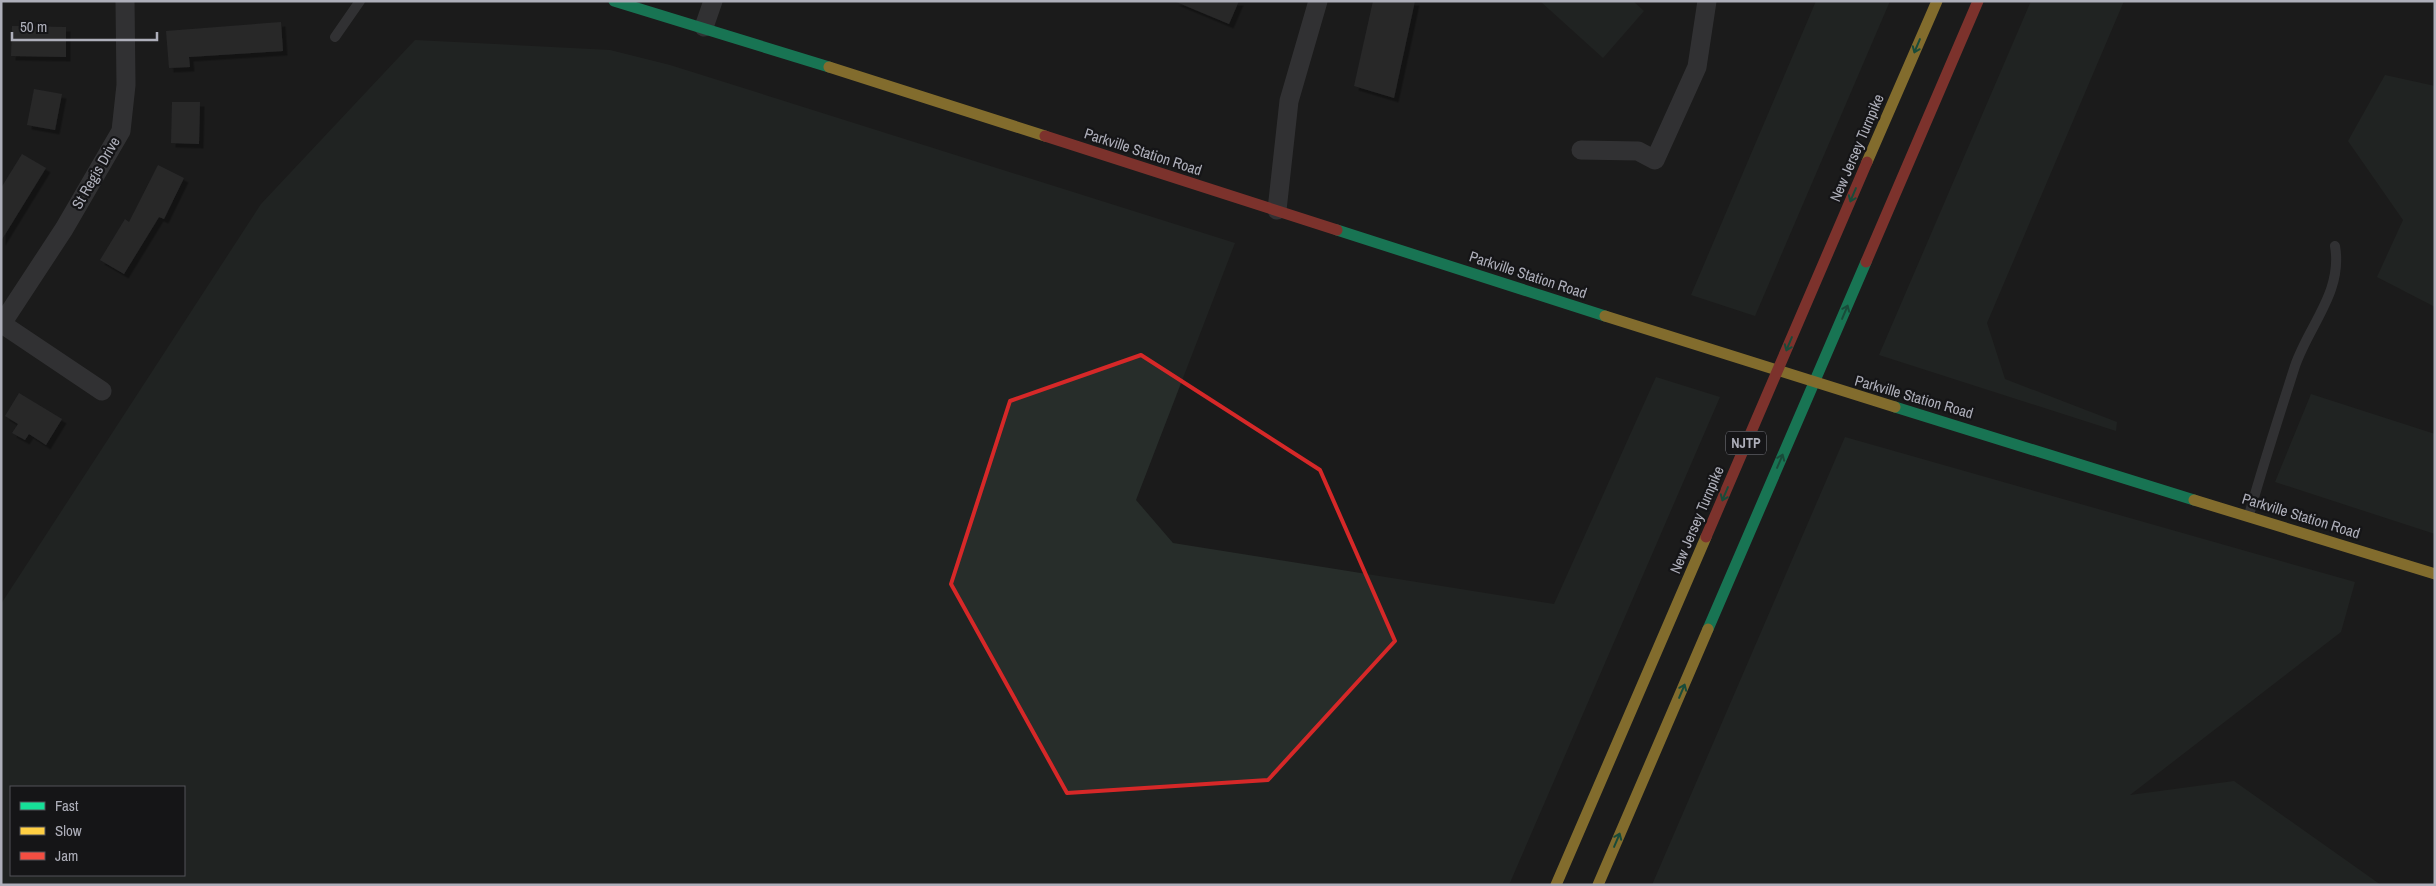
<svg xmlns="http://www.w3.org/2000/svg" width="2436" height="886" font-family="'Archivo Narrow',sans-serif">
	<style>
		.green { fill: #272d2a; fill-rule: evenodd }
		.building { fill: #373738; filter: url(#shadow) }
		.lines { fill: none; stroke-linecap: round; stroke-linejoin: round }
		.lane { stroke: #4d4d51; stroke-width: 10 }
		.street { stroke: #4d4d51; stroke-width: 19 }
		.fast { stroke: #16e098; stroke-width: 11 }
		.slow { stroke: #ffcf43; stroke-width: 11 }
		.jam { stroke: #f24e42; stroke-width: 11 }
		.oneway { stroke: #16855e }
		.marked { fill: none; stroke: #d62828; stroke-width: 4; stroke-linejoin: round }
		.labels { text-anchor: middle; stroke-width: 4.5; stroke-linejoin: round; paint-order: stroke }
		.shield { fill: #151517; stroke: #808189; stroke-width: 1 }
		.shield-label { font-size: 14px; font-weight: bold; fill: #aeafba }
		.street-label { font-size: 15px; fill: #aeafba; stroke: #151517 }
	</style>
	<defs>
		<filter id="shadow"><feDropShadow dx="4.5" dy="4.5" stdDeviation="0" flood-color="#0009"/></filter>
	</defs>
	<rect width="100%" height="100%" fill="#1b1b1b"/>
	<g class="green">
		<polygon points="1540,1 1633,1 1644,11 1603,58"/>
		<polygon points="1816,1 1890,1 1755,316 1691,295"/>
		<polygon points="2031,1 2124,1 1987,323 2005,379 2117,422 2116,431 1879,355"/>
		<path d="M415,40L610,50L670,65L1235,243L1136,500L1173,543L1554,604L1656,377L1720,397L1509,885H1V604L261,204ZM184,787V875H11V787Z"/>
		<polygon points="2385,75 2435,86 2435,307 2377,277 2403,220 2348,141"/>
		<polygon points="2311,394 2435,434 2435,534 2275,482"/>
		<polygon points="1845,437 2355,582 2341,632 2130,795 2234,781 2381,885 1652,885"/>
	</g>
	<g class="building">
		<polygon points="1174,1 1239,1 1229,24"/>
		<polygon points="1373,1 1415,1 1394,98 1354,86"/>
		<polygon points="281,22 283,51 189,57 190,67 169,68 166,31"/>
		<polygon points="12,26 66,27 66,57 11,56"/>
		<polygon points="34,89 62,94 55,130 27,125"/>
		<polygon points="172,102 200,102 199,144 171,143"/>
		<polygon points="22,154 46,168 1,241 1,188"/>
		<polygon points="158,165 184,178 164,219 159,217 124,274 100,260 125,219 129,222"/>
		<polygon points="19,393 62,419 46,445 29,434 25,440 12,433 18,424 5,416"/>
	</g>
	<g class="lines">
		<g class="lane">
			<polyline points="335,37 360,1"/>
			<path d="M2249,515C2263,465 2279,416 2295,366C2309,325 2343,292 2335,246"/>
		</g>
		<g class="street">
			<polyline points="704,27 713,1"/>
			<polyline points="1581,150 1638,151 1655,160 1697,67 1707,1"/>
			<polyline points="1277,210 1289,101 1318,1"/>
			<polyline points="2,324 102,391"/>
			<polyline points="1,325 64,229 121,131 126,85 125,1"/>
		</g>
		<g class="fast">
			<polyline points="614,1 829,67"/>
			<polyline points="1337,230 1605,316"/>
			<polyline points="1895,407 2194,500"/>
			<polyline points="1708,629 1866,262"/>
		</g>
		<g class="slow">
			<polyline points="829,67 1045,136"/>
			<polyline points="1867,162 1937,1"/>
			<polyline points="1605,316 1895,407"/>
			<polyline points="2194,500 2435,574"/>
			<polyline points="1556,885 1706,537"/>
			<polyline points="1598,885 1708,629"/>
		</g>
		<g class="jam">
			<polyline points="1045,136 1337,230"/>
			<polyline points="1866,262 1978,1"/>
			<polyline points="1706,537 1867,162"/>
		</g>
	</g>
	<defs><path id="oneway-shaft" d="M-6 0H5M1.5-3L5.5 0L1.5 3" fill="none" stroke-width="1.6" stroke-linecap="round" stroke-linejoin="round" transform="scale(1.25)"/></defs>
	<g class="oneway">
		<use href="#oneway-shaft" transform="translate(1917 46) rotate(113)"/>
		<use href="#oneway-shaft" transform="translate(1853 195) rotate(113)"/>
		<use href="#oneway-shaft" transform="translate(1845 312) rotate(-67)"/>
		<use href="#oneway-shaft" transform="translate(1789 344) rotate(113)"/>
		<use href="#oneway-shaft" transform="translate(1780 461) rotate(-67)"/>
		<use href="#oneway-shaft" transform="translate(1725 494) rotate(113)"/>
		<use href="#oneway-shaft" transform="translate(1682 691) rotate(-67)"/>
		<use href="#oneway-shaft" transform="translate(1617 840) rotate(-67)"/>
	</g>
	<path d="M0 0H2436V886H0ZM1141,355L1320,470L1395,641L1268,780L1067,793L951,584L1010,401Z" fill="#1b1b1b" fill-opacity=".55" fill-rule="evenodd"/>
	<path class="marked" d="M1141,355L1320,470L1395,641L1268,780L1067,793L951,584L1010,401Z"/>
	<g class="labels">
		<rect class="shield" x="1726" y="431.5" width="40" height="23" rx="4"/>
		<g class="shield-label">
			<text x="1746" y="448">NJTP</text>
		</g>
		<g class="street-label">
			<text transform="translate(1857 148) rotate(-67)" y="5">New Jersey Turnpike</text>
			<text transform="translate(1143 152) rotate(18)" y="5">Parkville Station Road</text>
			<text transform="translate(96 173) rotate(-60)" y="5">St Regis Drive</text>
			<text transform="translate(1528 275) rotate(18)" y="5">Parkville Station Road</text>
			<text transform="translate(1914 397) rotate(16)" y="5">Parkville Station Road</text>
			<text transform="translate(2301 516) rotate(17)" y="5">Parkville Station Road</text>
			<text transform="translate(1697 520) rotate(-67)" y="5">New Jersey Turnpike</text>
		</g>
	</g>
	<rect width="2436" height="886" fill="none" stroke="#aeafba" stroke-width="5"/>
	<rect x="10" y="786" width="175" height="90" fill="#151517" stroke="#525358"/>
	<rect x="20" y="802" width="25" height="8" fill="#16e098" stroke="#525358"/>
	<text x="55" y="811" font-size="15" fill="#aeafba">Fast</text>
	<rect x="20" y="827" width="25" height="8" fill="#ffcf43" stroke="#525358"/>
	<text x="55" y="836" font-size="15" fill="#aeafba">Slow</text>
	<rect x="20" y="852" width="25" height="8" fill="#f24e42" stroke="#525358"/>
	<text x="55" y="861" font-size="15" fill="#aeafba">Jam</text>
	<path d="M12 32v8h145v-8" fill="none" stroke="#aeafba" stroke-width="2.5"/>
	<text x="20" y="32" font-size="15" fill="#aeafba" stroke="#151517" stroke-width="4" paint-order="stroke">50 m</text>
</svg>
